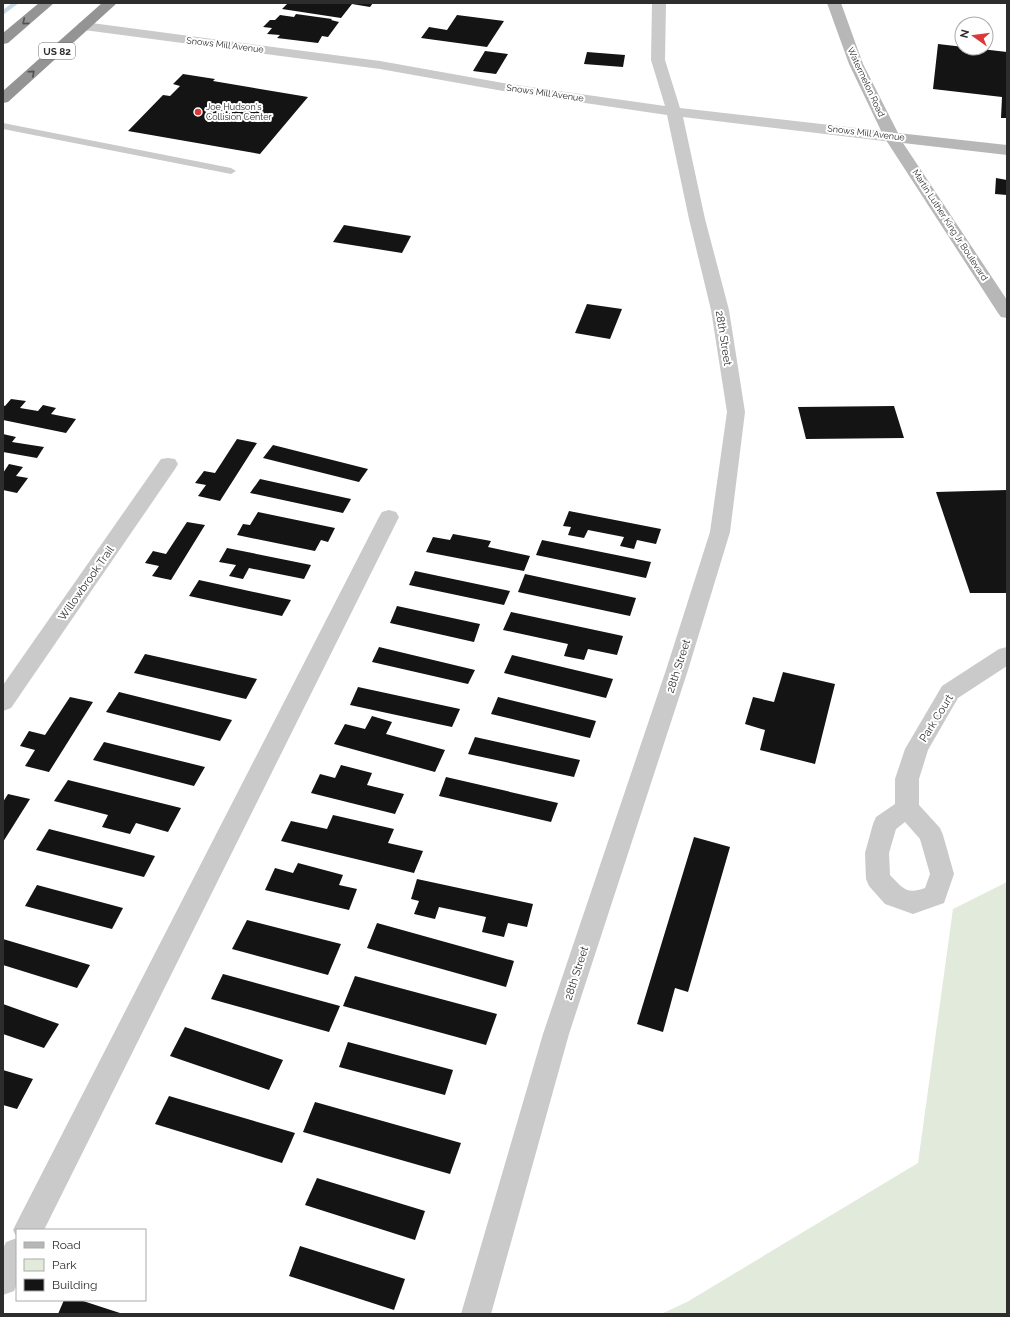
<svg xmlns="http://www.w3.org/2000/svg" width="1010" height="1317" font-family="Raleway,sans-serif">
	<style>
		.green { fill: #e2eadb }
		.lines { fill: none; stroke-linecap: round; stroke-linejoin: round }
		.stream { fill: #c8dae9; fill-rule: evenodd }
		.building { fill: #141414 }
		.lane { fill: #cacaca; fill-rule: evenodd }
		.street { fill: #cacaca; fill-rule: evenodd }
		.secondary { fill: #b7b7b7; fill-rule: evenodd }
		.highway { fill: #949494; fill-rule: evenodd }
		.oneway { stroke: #515151 }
		.poi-dot { fill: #da3839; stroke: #fff; stroke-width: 1.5 }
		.labels { text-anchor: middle; stroke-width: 4; stroke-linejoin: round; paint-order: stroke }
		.far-street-label { font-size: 9px; fill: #2d2d2d; stroke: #fff }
		.far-poi-label { font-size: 9px; fill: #2d2d2d; stroke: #fff; text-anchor: start }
		.shield { fill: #fff; stroke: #6c6c6c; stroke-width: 1 }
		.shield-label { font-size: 10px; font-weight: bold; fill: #2d2d2d }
		.street-label { font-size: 11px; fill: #2d2d2d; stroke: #fff }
	</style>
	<rect width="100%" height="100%" fill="#fff"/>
	<polygon class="green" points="1007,882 1007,1314 661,1314 687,1302 918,1163 953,909"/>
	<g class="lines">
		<polygon class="stream" points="12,3 19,3 3,15 3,10"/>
	</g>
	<g class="building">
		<polygon points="288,3 373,3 370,7 352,4 341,18 282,9"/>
		<polygon points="296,14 332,19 331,20 339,22 328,37 322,36 318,43 277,38 280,35 267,34 272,28 263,27 270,20 275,20 280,15 294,17"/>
		<polygon points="457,15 504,21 487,47 421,38 429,27 447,30"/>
		<polygon points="938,44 1007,52 1007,118 1001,118 1002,97 933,89"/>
		<polygon points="485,51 508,54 496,74 473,71"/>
		<polygon points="587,52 625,55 623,67 584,64"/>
		<polygon points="183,74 215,79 213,81 308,97 260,154 128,131 163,95 170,96 180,86 173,84"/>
		<polygon points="996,178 1007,180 1007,195 995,194"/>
		<polygon points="344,225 411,236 402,253 333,242"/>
		<polygon points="587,304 622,309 610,339 575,333"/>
		<polygon points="11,399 26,401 20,408 38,411 43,405 56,408 51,414 76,419 66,433 3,420 3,405 5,406"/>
		<polygon points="894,406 904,438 806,439 798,407"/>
		<polygon points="3,434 16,437 12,442 44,447 37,458 3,452"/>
		<polygon points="237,439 257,443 220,501 198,496 206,485 195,483 204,471 215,473"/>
		<polygon points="273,445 368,469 359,482 263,458"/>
		<polygon points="9,464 23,467 16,476 28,478 17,493 3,490 3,473"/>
		<polygon points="260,479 351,499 343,513 250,493"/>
		<polygon points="1007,490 1007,593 970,593 936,492"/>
		<polygon points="569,511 661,529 656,544 637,540 634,549 620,546 624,537 588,530 584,538 568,535 571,527 563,526"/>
		<polygon points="258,512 335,528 328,542 321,540 315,551 237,535 243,524 250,525"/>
		<polygon points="187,522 205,525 171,580 152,576 159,566 145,563 153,551 166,554"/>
		<polygon points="453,534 491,541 488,547 530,556 524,571 426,552 433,537 450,540"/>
		<polygon points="542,540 651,562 646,578 536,555"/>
		<polygon points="227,548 311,565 304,579 249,568 243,579 229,576 236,565 219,562"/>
		<polygon points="415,571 510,591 504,605 409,585"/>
		<polygon points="525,574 636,598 630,616 518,592"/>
		<polygon points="199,580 291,600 282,616 189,596"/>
		<polygon points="397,606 480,624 474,642 390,623"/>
		<polygon points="511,612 623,636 617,655 588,649 584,660 564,656 568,644 503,630"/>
		<polygon points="379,647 475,670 468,684 372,662"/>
		<polygon points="145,654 257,679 246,699 134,673"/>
		<polygon points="512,655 613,679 606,698 504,673"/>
		<polygon points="783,672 835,684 815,764 760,750 765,730 745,724 753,697 774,702"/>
		<polygon points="358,687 460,709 452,727 350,705"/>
		<polygon points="119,692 232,720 220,741 106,712"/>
		<polygon points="70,697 93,702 49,772 25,766 35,750 20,746 29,731 45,735"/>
		<polygon points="498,697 596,721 590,738 491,714"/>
		<polygon points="372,716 392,722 386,734 445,750 435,772 334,744 345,724 365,729"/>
		<polygon points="475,737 580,760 574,777 468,754"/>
		<polygon points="104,742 205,767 194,786 93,760"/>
		<polygon points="341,765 372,773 367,785 404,794 395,814 311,793 320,774 335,778"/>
		<polygon points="446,777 558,803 551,822 439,796"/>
		<polygon points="68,780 181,808 168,832 136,823 130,834 102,827 108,815 54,801"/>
		<polygon points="8,794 30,799 3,842 3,802"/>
		<polygon points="333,815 394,829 388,843 423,851 414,873 281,841 291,821 327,829"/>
		<polygon points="49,829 155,856 144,877 36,850"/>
		<polygon points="694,837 730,847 688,992 675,988 663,1032 637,1024"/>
		<polygon points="298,863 343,875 339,885 357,889 349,910 265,890 275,868 293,873"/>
		<polygon points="417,879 533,904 527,927 508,923 504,937 482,932 486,917 439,907 435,919 414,914 419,901 411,899"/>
		<polygon points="37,885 123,908 112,929 25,906"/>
		<polygon points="247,920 341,944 328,975 232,949"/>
		<polygon points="377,923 514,961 506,987 367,948"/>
		<polygon points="3,939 90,965 77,988 3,965"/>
		<polygon points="223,974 340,1006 329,1032 211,999"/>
		<polygon points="355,976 497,1014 486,1045 343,1006"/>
		<polygon points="3,1004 59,1024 44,1048 3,1034"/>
		<polygon points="185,1027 283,1060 269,1090 170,1056"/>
		<polygon points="348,1042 453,1070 445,1095 339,1067"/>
		<polygon points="3,1070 33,1079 17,1109 3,1105"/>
		<polygon points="169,1096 295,1133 282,1163 155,1124"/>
		<polygon points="315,1102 461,1143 450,1174 303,1132"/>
		<polygon points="317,1178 425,1211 415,1240 305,1205"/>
		<polygon points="300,1246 405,1279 394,1310 289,1276"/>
		<polygon points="64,1300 80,1300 123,1314 58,1314"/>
	</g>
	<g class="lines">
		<polygon class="lane" points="3,123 231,168 236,171 231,174 3,129"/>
		<g class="street">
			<polygon points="652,3 666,3 665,60 680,108 892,132 897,134 900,137 897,140 892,142 683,117 705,219 729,310 745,412 730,532 688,670 569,1034 491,1314 461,1314 543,1034 666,670 710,532 727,412 711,310 689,219 667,115 503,91 380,69 84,30 79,29 77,26 79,23 84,22 380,61 503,83 665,106 651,60"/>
			<polygon points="168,458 175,459 178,464 175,469 11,708 3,711 3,685 161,459"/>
			<polygon points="389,510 396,512 399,517 44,1230 17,1230 17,1284 14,1291 3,1295 3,1249 6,1242 17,1238 13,1230 18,1220 379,517 382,512"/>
			<path d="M1007,647V666L958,698L928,750L919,779V805L940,828L943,835L954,874L944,903L913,914L885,904L869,886L866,879L865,853L873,824L876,817L895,804V779L905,749L942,686L999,649ZM905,822L920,839L930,874L925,888C906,895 903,888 890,875L889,853L896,829Z"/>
		</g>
		<polygon class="secondary" points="827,3 841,3 863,64 898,133 1007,145 1007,155 903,143 1007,300 1007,318 1001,317 998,313 884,137 849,64"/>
		<g class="highway">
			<polygon points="39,3 54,3 8,43 3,44 3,33"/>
			<polygon points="102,3 117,3 8,102 3,103 3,91"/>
		</g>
	</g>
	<defs><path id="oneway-chevron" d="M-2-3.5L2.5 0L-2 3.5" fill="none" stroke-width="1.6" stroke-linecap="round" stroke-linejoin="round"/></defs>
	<g class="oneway">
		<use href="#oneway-chevron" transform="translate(25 22) rotate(140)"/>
		<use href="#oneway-chevron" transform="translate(32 73) rotate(-42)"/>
	</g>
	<circle class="poi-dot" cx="198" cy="112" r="4"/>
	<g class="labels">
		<g class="far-street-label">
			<text transform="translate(225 45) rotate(7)" y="3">Snows Mill Avenue</text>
			<text transform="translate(866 82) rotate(65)" y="3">Watermelon Road</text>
			<text transform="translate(545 93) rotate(8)" y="3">Snows Mill Avenue</text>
			<text transform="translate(866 133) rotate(7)" y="3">Snows Mill Avenue</text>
			<text transform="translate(950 225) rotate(57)" y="3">Martin Luther King Jr Boulevard</text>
		</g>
		<g class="far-poi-label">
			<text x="206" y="110">Joe Hudson's<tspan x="206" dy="10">Collision Center</tspan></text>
		</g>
		<rect class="shield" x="39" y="43" width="36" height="16" rx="3"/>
		<g class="shield-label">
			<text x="57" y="55">US 82</text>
		</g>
		<g class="street-label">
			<text transform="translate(724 338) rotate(81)" y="4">28th Street</text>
			<text transform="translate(86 583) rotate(-55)" y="4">Willowbrook Trail</text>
			<text transform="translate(678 666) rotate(-72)" y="4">28th Street</text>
			<text transform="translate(936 718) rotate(-58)" y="4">Park Court</text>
			<text transform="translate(576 973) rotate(-72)" y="4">28th Street</text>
		</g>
	</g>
	<rect width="1010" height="1317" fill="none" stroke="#2d2d2d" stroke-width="8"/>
	<rect x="16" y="1229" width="130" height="72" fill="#ffffff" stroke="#ababab"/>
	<rect x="24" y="1242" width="20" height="6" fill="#b7b7b7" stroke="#ababab"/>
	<text x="52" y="1249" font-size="12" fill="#2d2d2d">Road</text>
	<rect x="24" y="1259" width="20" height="12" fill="#e2eadb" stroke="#ababab"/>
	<text x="52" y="1269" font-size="12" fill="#2d2d2d">Park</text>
	<rect x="24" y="1279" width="20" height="12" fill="#141414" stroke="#ababab"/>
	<text x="52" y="1289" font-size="12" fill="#2d2d2d">Building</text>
	<g transform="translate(974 36) rotate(284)"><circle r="19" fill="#ffffff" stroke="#ababab"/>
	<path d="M0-3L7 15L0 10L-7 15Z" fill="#da3839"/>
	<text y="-6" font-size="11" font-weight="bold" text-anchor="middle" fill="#2d2d2d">N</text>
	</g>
</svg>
